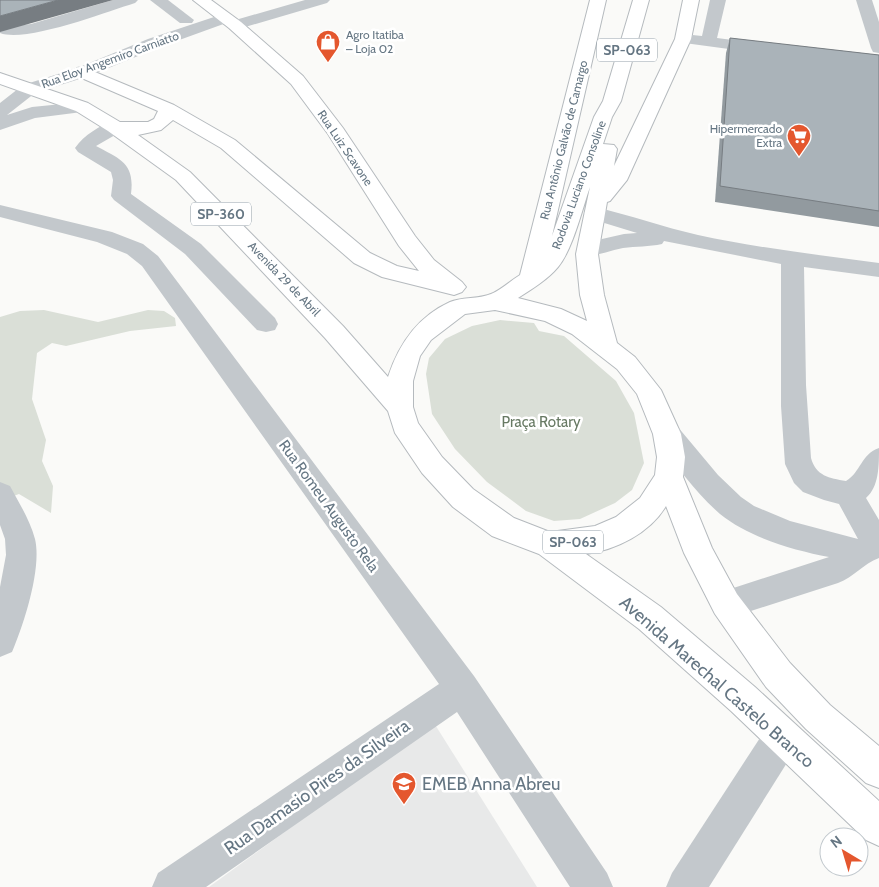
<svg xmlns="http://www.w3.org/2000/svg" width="879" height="887" font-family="Cabin,sans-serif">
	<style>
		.built { fill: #e8e9e9 }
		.green { fill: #dadfd7 }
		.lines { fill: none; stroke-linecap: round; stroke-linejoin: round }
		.major-casing { stroke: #b5babe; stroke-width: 2 }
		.minor { fill: #c3c8cc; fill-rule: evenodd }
		.major { fill: #fff; fill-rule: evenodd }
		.wall { fill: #929a9f }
		.shaded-wall { fill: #777d82 }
		.building { fill: #aab3b9; stroke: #777d82 }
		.labels { text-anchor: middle; stroke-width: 5; stroke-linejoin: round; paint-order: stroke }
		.far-poi-label { font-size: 12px; fill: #657683; stroke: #fff; text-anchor: start }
		.far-street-label { font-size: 12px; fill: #657683; stroke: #fff }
		.shield { fill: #fff; stroke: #939fa8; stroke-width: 1 }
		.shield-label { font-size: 14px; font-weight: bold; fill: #657683 }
		.park-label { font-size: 15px; fill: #687a64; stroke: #fff }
		.street-label { font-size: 15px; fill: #657683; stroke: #fff }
		.near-street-label { font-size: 18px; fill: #657683; stroke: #fff }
		.near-poi-label { font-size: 18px; fill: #657683; stroke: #fff; text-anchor: start }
	</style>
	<rect width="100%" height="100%" fill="#fafaf8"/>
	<polygon class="built" points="434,723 537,887 209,887"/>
	<g class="green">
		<polygon points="44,310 98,322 148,310 164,311 175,318 176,326 130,331 66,346 52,343 37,353 32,399 46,440 42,461 53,486 51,513 19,494 0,501 0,317 20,311"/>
		<polygon points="500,320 534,323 539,331 564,336 616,381 634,413 644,463 632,490 615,503 580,519 554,521 526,511 487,482 455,449 432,414 426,374 429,358 445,339 472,326"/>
	</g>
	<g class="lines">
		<defs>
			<path id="major" d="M193,0H211L241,22L303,76L343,128L415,236L434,260L462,282L466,287L462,292L454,295L382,277L354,263L221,148L173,120L161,130L138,135L190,172L343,326L388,377C399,344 417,317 450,302C462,297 479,299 491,294C501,290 510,281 520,275L590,0H606L552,236L594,117L603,101L633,0H649L621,101L612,117L603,144L614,145L617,149L614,166L675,39L683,0H699L691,39L627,180L610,201L607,202L598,254L604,295L617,343L635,357L661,390L681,434L685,457L683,477L712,548L737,594L790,663L830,705L879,746V788L866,783L806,729L766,687L715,614L684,553L666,506C650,533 616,550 586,554L661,607L755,687L879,801V846L866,840L731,711L639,629L539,554L492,536L453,507L422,473L395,433L388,411L325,338L176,180L108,131L76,111L0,84V73L88,103L120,122H148L154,119L158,111L77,76L74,72L77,68L83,67L174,105L235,140L370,253L397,266L419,271L399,246L328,134L291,84L229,28ZM590,187L576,254L580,295L587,321L561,309L518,298C532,289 548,279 558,267C573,249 582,209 590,187ZM495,310L545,321L572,334L617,369L637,394L653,434L657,457L655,475L640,498L616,517L595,526L550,532L514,518L473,489L442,457L418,423L413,407V381L420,356L431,340L465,314Z"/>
		</defs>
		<use href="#major" class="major-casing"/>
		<g class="minor">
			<path d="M113,0H138L135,3C106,12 26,43 0,33V22L12,26L31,24Z"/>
			<polygon points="150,0 168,0 194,20 192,23 180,23"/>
			<polygon points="305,0 330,0 327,3 235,30 229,28 227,25 229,22 160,47 89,76 35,93 7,115 32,107 82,102 88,103 91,107 88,111 82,112 35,118 0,130 0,118 3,117 0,118 0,103 23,85 77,68 148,39 220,15 232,15 234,18 232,21"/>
			<polygon points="710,0 726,0 717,38 772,45 774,49 772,53 766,54 677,42 675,39 677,36 683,34 702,36"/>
			<polygon points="856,0 872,0 879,22 879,53 873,52 871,48"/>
			<path d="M115,121L122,123L124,127L122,131L96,146C120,159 135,163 131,194L201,244L275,318L278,324L275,330L266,332L257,330L185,254L114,200L111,196L113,180L111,172L78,152L75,148C84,135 100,125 115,121Z"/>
			<polygon points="0,205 112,232 143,244 158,256 474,676 607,873 613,887 570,887 457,712 206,887 152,887 158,873 439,684 142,266 127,254 97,242 0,217"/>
			<path d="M595,207C630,215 663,227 698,235C758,248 819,255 879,263V277L804,267L806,385L811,458C816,476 829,478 846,481C861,472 861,454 879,448C879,466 879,487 866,498L879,520V558C863,564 854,577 838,583L726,619L715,614L710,604L715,594L829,557C793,550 750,538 720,514C696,493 677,466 657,442L653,434L657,426L667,423L677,426L718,475L741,497L754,506L790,521L858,539L839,504L824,500L803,492L794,483L785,464L781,406V264L664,241L662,244C649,247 636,246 623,248C608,251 594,258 580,254L577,249L580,244L624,234L637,233L588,218L584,213L588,208Z"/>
			<path d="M0,482L10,486C19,503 30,520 35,539C42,568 24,624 12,652L0,657V587L6,555L5,539L0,525Z"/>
			<polygon points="782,719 795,724 800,737 795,750 709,887 666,887 672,873 769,724"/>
		</g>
		<use href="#major" class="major"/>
	</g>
	<polygon class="wall" points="730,38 879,55 879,227 715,202 726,53"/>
	<polygon class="shaded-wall" points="58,0 113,0 0,32 0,16"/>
	<g class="building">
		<polygon points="0,0 58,0 0,16"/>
		<polygon points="730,38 879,55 879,211 720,186"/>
	</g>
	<defs>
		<symbol id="shop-pin" viewBox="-11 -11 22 30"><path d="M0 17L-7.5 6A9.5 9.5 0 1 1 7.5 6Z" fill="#e4572e" stroke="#fff"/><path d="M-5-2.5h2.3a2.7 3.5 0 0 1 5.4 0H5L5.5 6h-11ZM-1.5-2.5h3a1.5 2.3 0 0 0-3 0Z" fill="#fff"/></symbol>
		<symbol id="supermarket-pin" viewBox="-11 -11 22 30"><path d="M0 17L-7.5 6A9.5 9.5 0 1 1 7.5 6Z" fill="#e4572e" stroke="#fff"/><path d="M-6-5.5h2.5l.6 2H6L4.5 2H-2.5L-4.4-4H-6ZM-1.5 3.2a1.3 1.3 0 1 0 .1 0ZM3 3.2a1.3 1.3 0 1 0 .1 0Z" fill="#fff"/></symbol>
		<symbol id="school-pin" viewBox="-11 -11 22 30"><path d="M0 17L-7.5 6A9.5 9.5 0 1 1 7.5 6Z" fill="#e4572e" stroke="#fff"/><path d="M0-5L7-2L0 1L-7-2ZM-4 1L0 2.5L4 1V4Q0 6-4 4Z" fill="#fff"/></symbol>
	</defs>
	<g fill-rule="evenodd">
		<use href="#shop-pin" x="314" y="28" width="28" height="38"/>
		<use href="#supermarket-pin" x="785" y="122" width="28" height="38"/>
		<use href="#school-pin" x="390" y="770" width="28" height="38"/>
	</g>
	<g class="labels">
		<g class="far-poi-label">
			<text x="346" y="39">Agro Itatiba<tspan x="346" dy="14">– Loja 02</tspan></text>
			<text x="782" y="133" text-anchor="end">Hipermercado<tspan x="782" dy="14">Extra</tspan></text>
		</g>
		<g class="far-street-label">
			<text transform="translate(110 60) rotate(-20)" y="4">Rua Eloy Angemiro Carniatto</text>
			<text transform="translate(564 140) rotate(-76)" y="4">Rua Antônio Galvão de Camargo</text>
			<text transform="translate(345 148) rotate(56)" y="4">Rua Luiz Scavone</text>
			<text transform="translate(579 185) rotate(-70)" y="4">Rodovia Luciano Consoline</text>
			<text transform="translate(284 279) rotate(46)" y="4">Avenida 29 de Abril</text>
		</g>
		<g class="shield">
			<rect x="597" y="38.5" width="60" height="23" rx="4"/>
			<rect x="191" y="202.5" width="60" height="23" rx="4"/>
			<rect x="543" y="530.5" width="60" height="23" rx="4"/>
		</g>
		<g class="shield-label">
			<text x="627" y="55">SP-063</text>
			<text x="221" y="219">SP-360</text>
			<text x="573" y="547">SP-063</text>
		</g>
		<g class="park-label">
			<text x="541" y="427">Praça Rotary</text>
		</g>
		<g class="street-label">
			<text transform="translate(329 506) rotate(54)" y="5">Rua Romeu Augusto Rela</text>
		</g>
		<g class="near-street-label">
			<text transform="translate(717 682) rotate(41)" y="6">Avenida Marechal Castelo Branco</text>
			<text transform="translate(317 787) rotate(-35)" y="6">Rua Damasio Pires da Silveira</text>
		</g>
		<g class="near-poi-label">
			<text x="422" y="790">EMEB Anna Abreu</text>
		</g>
	</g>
	<g transform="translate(844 852) rotate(322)"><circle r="24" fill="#ffffff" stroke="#c1c8cd"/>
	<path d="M0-4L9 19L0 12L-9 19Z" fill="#e4572e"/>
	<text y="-8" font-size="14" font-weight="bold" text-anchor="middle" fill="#657683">N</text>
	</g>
</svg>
